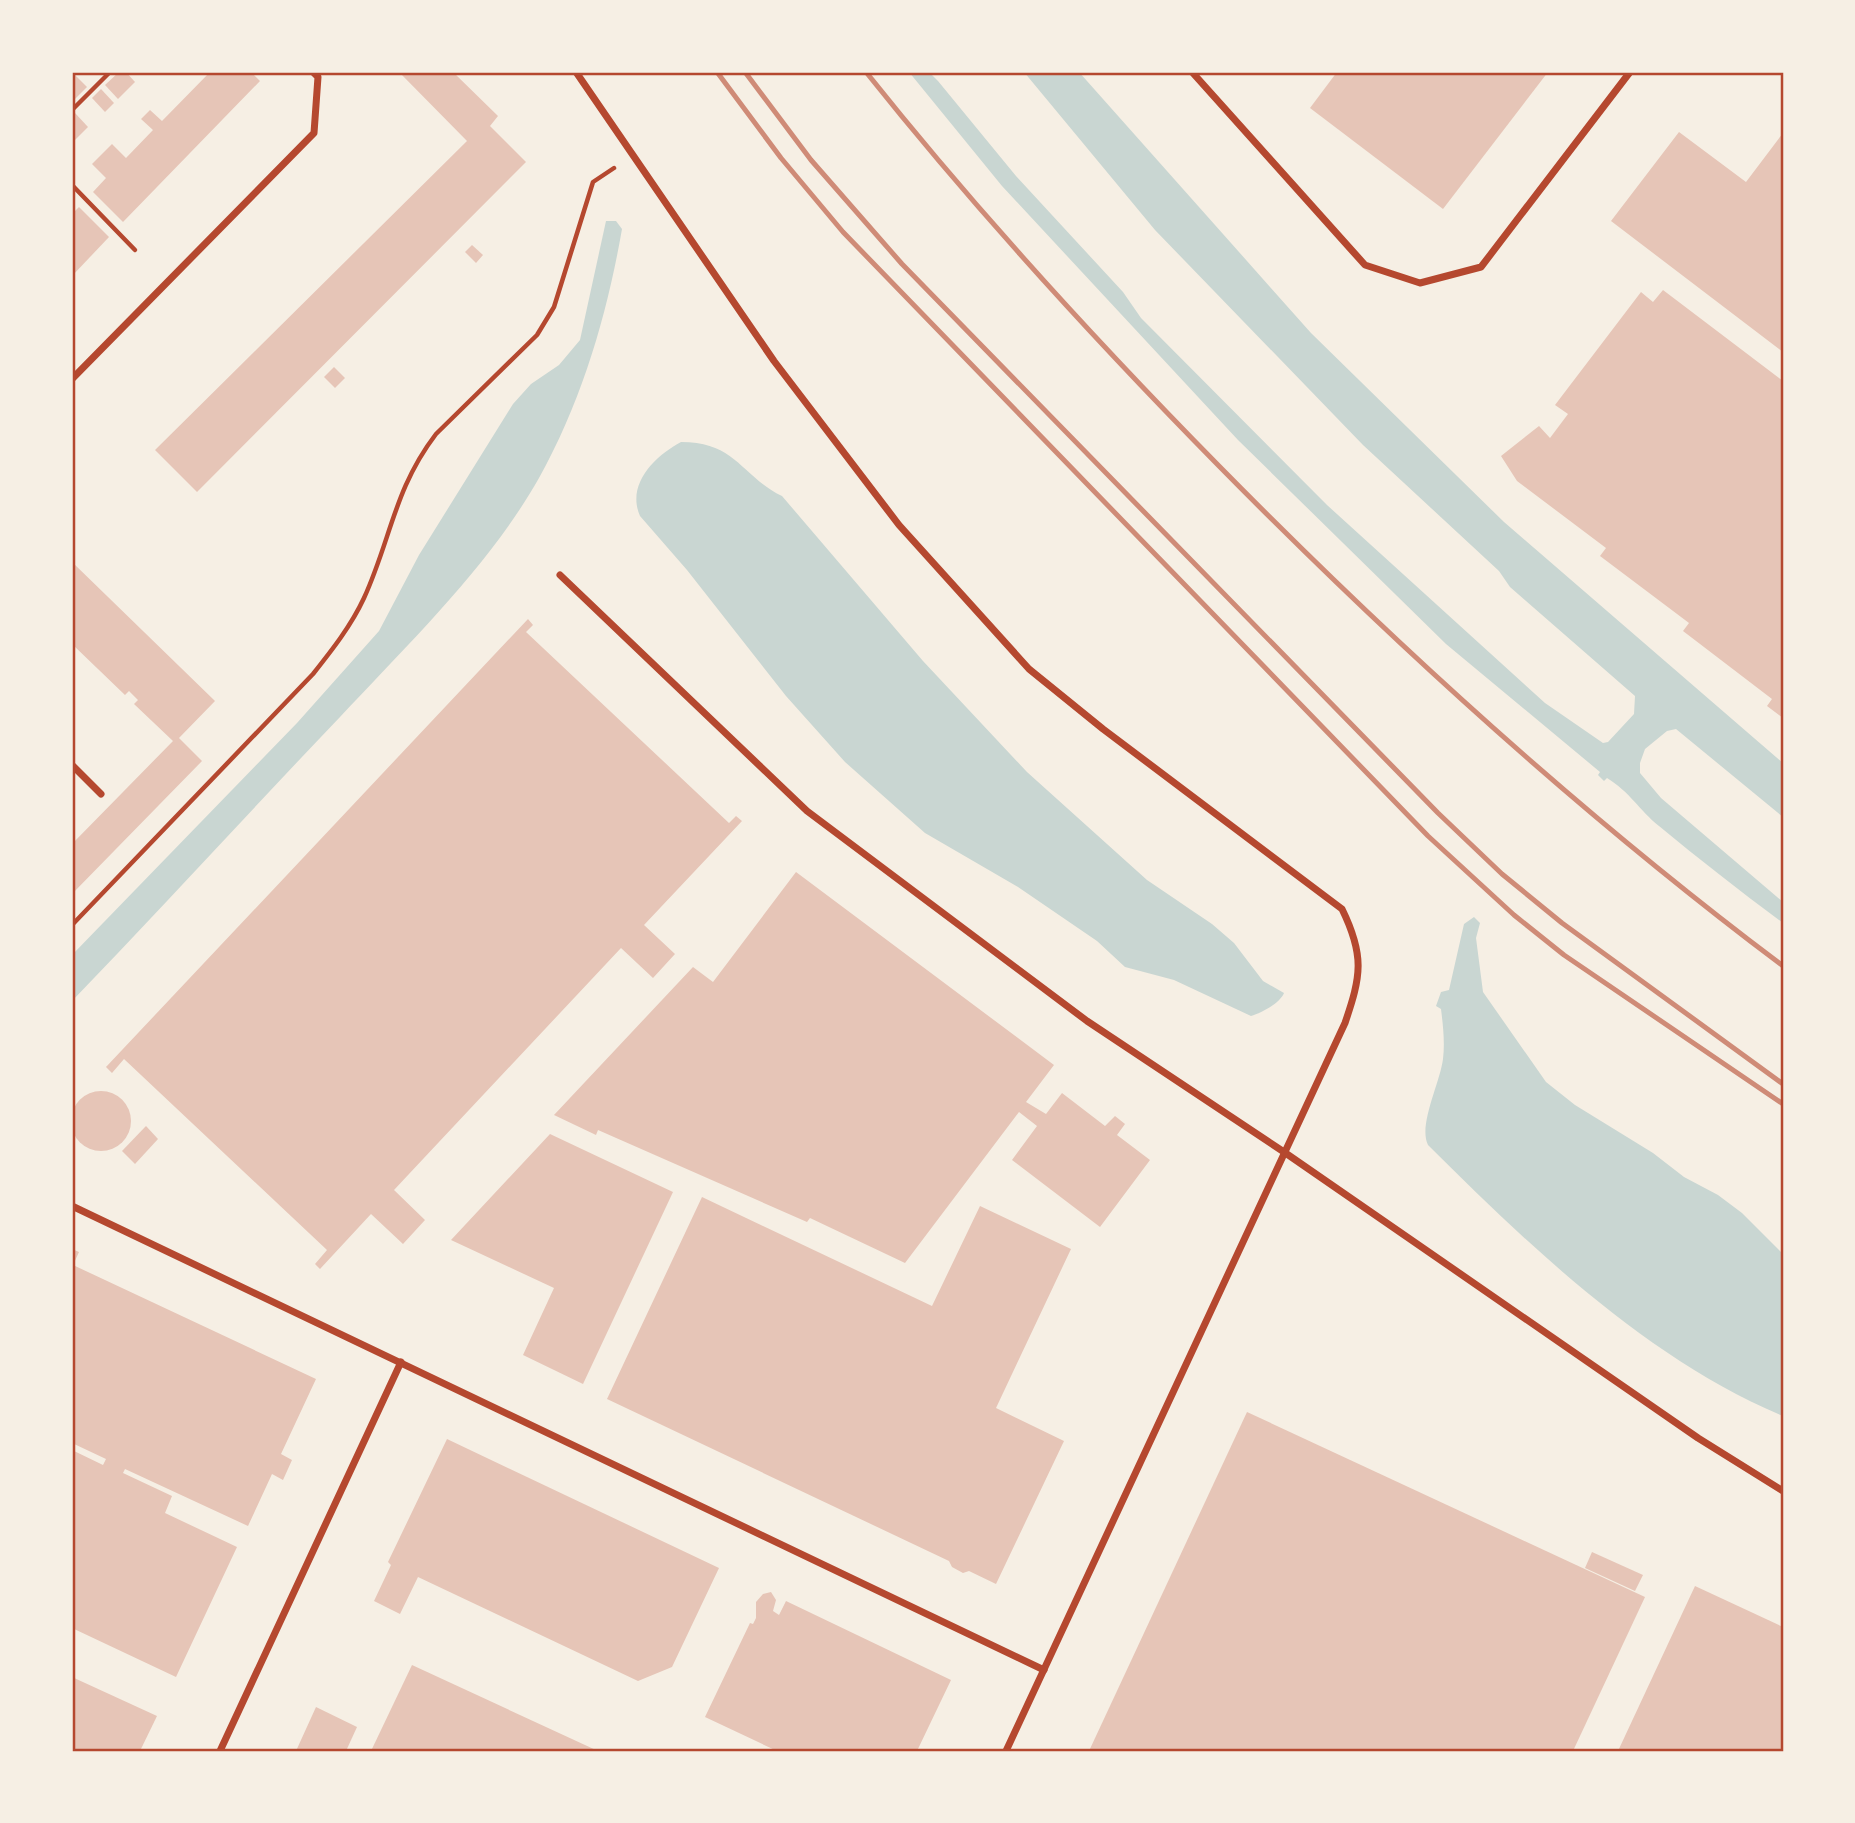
<svg xmlns="http://www.w3.org/2000/svg" width="1855" height="1823" font-family="'Archivo Narrow',sans-serif">
	<style>
		.water { fill: #c9d6d2 }
		.building { fill: #e6c5b7 }
		.lines { fill: none; stroke-linecap: round; stroke-linejoin: round }
		.path { stroke: #b5482f; stroke-width: 4.5 }
		.minor { stroke: #b5482f; stroke-width: 7 }
		.rail { stroke: #cf8b77; stroke-width: 5 }
		.neatline { fill: none; stroke: #b5482f; stroke-width: 2.5 }
	</style>
	<rect width="100%" height="100%" fill="#f6efe4"/>
	<g class="water">
		<path d="M909,72H929L938,81L1016,176L1123,292L1141,318L1327,505L1545,703L1603,743L1608,742L1634,714L1635,696L1510,587L1499,571L1363,445L1155,230L1024,72H1079L1311,333L1504,522L1783,763V817L1676,729L1667,731L1645,749L1640,763V773L1661,798L1783,902V923C1741,892 1699,859 1659,826C1639,810 1630,792 1607,778L1604,781L1598,775L1600,772L1446,644L1238,440L1002,186Z"/>
		<path d="M606,221H616L622,229C607,315 582,401 539,478C490,565 408,644 340,717C250,811 162,908 72,1001V955L297,723L379,631L419,555L513,404L531,384L559,365L580,340Z"/>
		<path d="M681,442C736,442 740,475 782,496L923,661L1027,772L1147,880L1212,924L1234,943L1263,981L1284,993C1280,1003 1262,1013 1251,1016L1174,980L1125,967L1097,941L1018,887L925,833L845,762L786,696L687,570L640,516C626,484 655,456 681,442Z"/>
		<path d="M1474,917L1480,923L1476,938L1483,992L1546,1082L1575,1105L1653,1153L1684,1177L1718,1195L1742,1213L1783,1254V1416C1650,1361 1529,1246 1428,1145C1418,1125 1440,1083 1443,1059C1445,1043 1443,1025 1441,1009L1436,1006L1441,992L1449,990L1464,924Z"/>
	</g>
	<g class="building">
		<polygon points="119,72 126,72 135,82 118,99 105,85"/>
		<polygon points="210,72 251,72 260,81 123,222 93,192 106,178 92,164 112,144 126,158 153,130 141,119 150,110 162,121"/>
		<polygon points="399,72 453,72 498,116 490,126 526,162 197,492 155,450 467,141"/>
		<polygon points="1337,72 1548,72 1443,209 1310,108"/>
		<polygon points="74,74 87,87 72,102 72,76"/>
		<polygon points="101,89 114,103 105,112 92,98"/>
		<polygon points="75,113 88,127 72,143 72,117"/>
		<polygon points="1679,132 1746,182 1783,133 1783,352 1611,221"/>
		<polygon points="79,207 109,237 72,276 72,214"/>
		<polygon points="472,245 483,255 476,263 465,252"/>
		<polygon points="1663,290 1783,381 1783,718 1767,706 1772,699 1683,631 1689,623 1600,556 1606,548 1517,481 1501,456 1539,426 1550,438 1568,414 1555,405 1641,292 1653,302"/>
		<polygon points="334,367 345,378 335,388 324,377"/>
		<polygon points="72,562 215,701 179,738 202,761 72,894 72,844 173,741 134,704 138,700 129,691 125,695 72,644"/>
		<polygon points="528,619 533,625 526,632 729,823 736,816 742,821 644,925 675,954 653,978 621,948 394,1190 425,1220 403,1244 371,1214 320,1269 315,1264 327,1250 124,1059 112,1073 106,1067"/>
		<polygon points="796,872 1054,1065 1026,1102 1046,1114 1062,1093 1105,1126 1115,1116 1125,1124 1117,1135 1150,1160 1100,1227 1012,1160 1037,1126 1019,1112 905,1263 810,1218 807,1222 598,1130 596,1135 554,1115 693,967 713,982"/>
		<circle cx="101" cy="1121" r="30"/>
		<polygon points="146,1126 158,1139 135,1164 122,1151"/>
		<polygon points="550,1134 673,1192 583,1384 523,1355 554,1288 451,1240"/>
		<polygon points="702,1197 932,1306 980,1206 1071,1249 996,1408 1064,1441 996,1584 969,1571 963,1573 952,1567 949,1561 607,1399"/>
		<polygon points="72,1249 79,1252 73,1265 316,1379 281,1454 292,1460 283,1480 272,1474 248,1526 125,1469 123,1473 172,1496 165,1513 237,1547 176,1677 72,1628 72,1450 103,1465 106,1459 72,1443"/>
		<polygon points="1247,1412 1645,1597 1573,1751 1089,1751"/>
		<polygon points="447,1439 719,1568 672,1667 638,1681 418,1577 400,1614 374,1601 391,1565 388,1562"/>
		<polygon points="1592,1552 1643,1575 1635,1591 1585,1568"/>
		<polygon points="1695,1586 1783,1627 1783,1751 1618,1751"/>
		<polygon points="771,1592 776,1600 773,1611 779,1615 786,1601 951,1680 917,1751 777,1751 705,1717 750,1623 753,1624 756,1618 756,1602 763,1594"/>
		<polygon points="412,1665 598,1751 371,1751"/>
		<polygon points="72,1677 157,1716 140,1751 72,1751"/>
		<polygon points="316,1707 357,1727 346,1751 296,1751"/>
	</g>
	<g class="lines">
		<g class="path">
			<polyline points="72,110 110,72"/>
			<polyline points="72,185 135,250"/>
			<path d="M72,925L313,674C332,650 351,626 364,598C391,539 394,489 436,434L537,335L554,307L593,182L614,168"/>
		</g>
		<g class="minor">
			<path d="M576,72L774,361L899,525L1029,669L1103,729L1342,909C1365,956 1361,976 1345,1023L1006,1751"/>
			<polyline points="1192,72 1365,265 1420,283 1481,267 1630,72"/>
			<polyline points="72,379 314,133 318,77 313,72"/>
			<polyline points="560,575 807,811 1087,1021 1284,1152 1698,1438 1783,1491"/>
			<polyline points="72,765 101,794"/>
			<polyline points="72,1206 1044,1670"/>
			<polyline points="220,1751 401,1362"/>
		</g>
		<g class="rail">
			<polyline points="717,72 781,158 843,232 1428,836 1514,915 1564,955 1783,1104"/>
			<polyline points="745,72 811,160 902,264 1438,813 1502,874 1562,923 1783,1084"/>
			<path d="M866,72C976,210 1095,340 1219,466C1395,645 1582,815 1783,966"/>
		</g>
	</g>
	<rect width="1855" height="1823" fill="none" stroke="#f6efe4" stroke-width="147"/>
	<rect x="74" y="74" width="1708" height="1676" class="neatline"/>
</svg>
